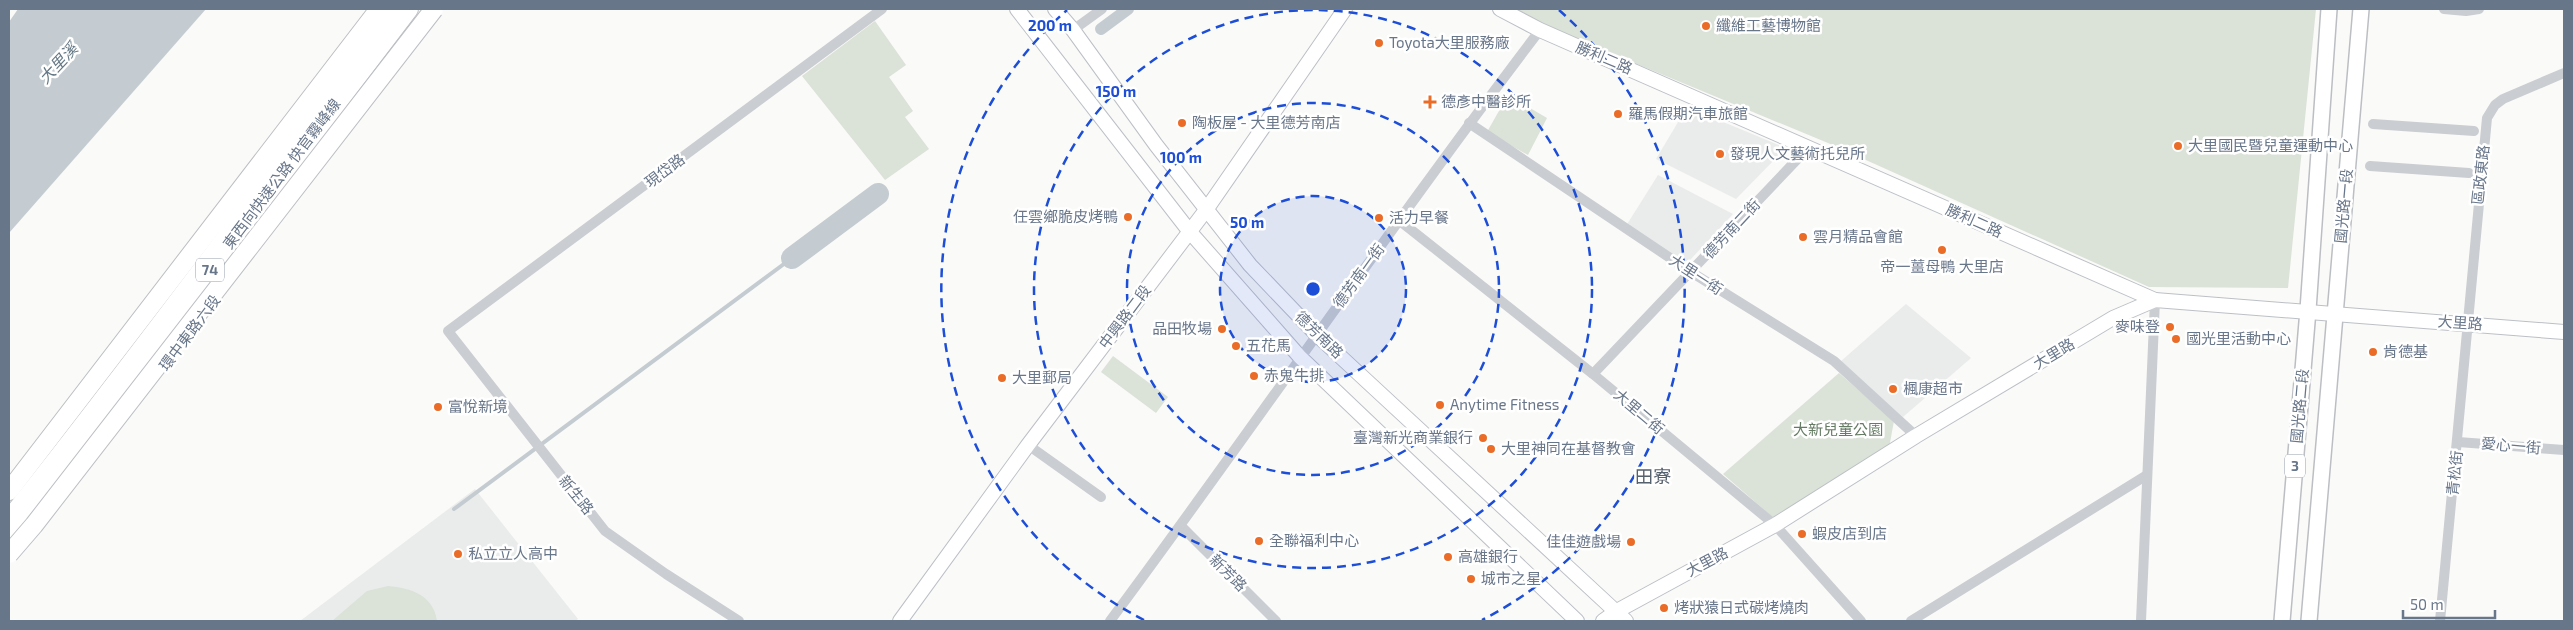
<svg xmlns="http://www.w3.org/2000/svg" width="2573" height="630" font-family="'Exo 2','Noto Sans TC',sans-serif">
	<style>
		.built { fill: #eaeceb }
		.green { fill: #dbe2d8 }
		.water { fill: #c4ccd2 }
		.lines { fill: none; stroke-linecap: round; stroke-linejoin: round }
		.stream { stroke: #c4ccd2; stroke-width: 4 }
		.canal { stroke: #c4ccd2; stroke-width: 12 }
		.river { stroke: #c4ccd2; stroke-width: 22 }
		.secondary-casing { stroke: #bcc0c6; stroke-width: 16 }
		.primary-casing { stroke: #bbbec3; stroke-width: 18 }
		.highway-casing { stroke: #bcbfc3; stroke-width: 20 }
		.street { stroke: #cacdd1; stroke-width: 10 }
		.secondary { stroke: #fff; stroke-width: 14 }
		.primary { stroke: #fff; stroke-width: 15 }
		.highway { stroke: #fff; stroke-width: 18 }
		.highway-bridge-casing { stroke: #bcbfc3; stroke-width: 20; stroke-linecap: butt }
		.highway-bridge { stroke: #fff; stroke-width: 18 }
		.ring { fill: none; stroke: #1d4ed8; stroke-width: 2.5; stroke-dasharray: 9 6 }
		.poi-dot { fill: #eb6c27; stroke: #fff; stroke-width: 2 }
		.labels { text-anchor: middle; stroke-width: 5; stroke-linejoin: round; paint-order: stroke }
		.shield { fill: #fff; stroke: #959fad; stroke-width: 1 }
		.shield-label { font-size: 14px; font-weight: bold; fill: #68768a }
		.poi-label { font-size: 15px; fill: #68768a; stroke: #fff; text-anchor: start }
		.street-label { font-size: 15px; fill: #68768a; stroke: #fff }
		.park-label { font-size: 15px; fill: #657b63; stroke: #fff }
		.water-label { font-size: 16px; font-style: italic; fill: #637784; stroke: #fff }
		.quarter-label { font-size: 18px; fill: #56616e; stroke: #fff }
		.centre { fill: #1d4ed8; stroke: #fff; stroke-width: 2.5 }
		.ring-label { font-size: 15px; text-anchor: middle; font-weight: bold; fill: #1d4ed8; stroke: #fff; stroke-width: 5; stroke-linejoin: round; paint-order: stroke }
	</style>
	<rect width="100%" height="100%" fill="#fafaf8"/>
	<g class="built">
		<polygon points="1687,107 1786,148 1736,199 1656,159"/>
		<polygon points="1658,175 1733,214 1690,260 1683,262 1626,226"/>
		<polygon points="1906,304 1971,358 1903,417 1840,362"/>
		<polygon points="475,489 578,619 576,621 300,621"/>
	</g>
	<g class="green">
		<polygon points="1515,9 2316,9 2288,288 2149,287 1828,143 1545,26"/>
		<polygon points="875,21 906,65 889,77 913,111 905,117 929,149 885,180 802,76"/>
		<polygon points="1508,95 1547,118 1528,155 1487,132"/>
		<polygon points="1113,356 1168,397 1156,413 1101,372"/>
		<polygon points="1839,373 1894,421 1889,448 1776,520 1723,474"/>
		<path d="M388,586C411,588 433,595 437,621H332L367,591Z"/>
	</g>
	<polygon class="water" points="18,9 206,9 9,233 9,22"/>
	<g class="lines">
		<polyline class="stream" points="454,509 792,258"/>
		<polyline class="canal" points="1101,29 1128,9"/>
		<polyline class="river" points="792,258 878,194"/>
		<defs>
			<g id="secondary">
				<polyline points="1017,9 1190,232 1300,357 1577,621"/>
				<polyline points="1055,9 1073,30 1156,145 1250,265 1316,334 1626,621"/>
				<polyline points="1500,9 1540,30 2155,300"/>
				<path d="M9,516C142,350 266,177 397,9"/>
				<polyline points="900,621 1028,445 1206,210 1345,9"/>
				<polyline points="1603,621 1617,611 1775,525 1916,436 2113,318 2155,300 2564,332"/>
			</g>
			<g id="primary">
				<polyline points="2282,621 2308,310 2329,9"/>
				<polyline points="2309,621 2361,9"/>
			</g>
			<g id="highway">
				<polyline points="9,491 379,9"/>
				<polyline points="9,530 82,439 409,9"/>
			</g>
		</defs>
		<use href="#secondary" class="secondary-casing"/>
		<use href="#primary" class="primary-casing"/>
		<use href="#highway" class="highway-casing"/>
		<g class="street">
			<polyline points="2444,9 2466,11 2479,9"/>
			<polyline points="1073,30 1102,9"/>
			<polyline points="1469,123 1691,272 1834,361 1916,436"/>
			<polyline points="2373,124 2474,131"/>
			<polyline points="2370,166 2469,173"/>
			<polyline points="1400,221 1593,374 1775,525 1861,621"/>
			<polyline points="1593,374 1808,148"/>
			<polyline points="2458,442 2564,450"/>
			<polyline points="1028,445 1101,497"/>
			<polyline points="1181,526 1276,621"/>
			<polyline points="739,621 666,574 605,531 448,331 882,9"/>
			<path d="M1110,621C1255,426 1392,224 1540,30"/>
			<polyline points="1911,621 2147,475"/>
			<polyline points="2141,621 2155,300"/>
			<polyline points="2440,621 2487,118 2495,105 2503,99 2564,73"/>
		</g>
		<use href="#secondary" class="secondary"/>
		<use href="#primary" class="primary"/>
		<use href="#highway" class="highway"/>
		<defs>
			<polyline id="highway-bridge" points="9,554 34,525 434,9"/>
		</defs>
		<use href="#highway-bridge" class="highway-bridge-casing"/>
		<use href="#highway-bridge" class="highway-bridge"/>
	</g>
	<circle cx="1313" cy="289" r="93" fill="#1d4ed8" fill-opacity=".12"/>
	<g class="ring">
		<circle cx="1313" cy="289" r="93"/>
		<circle cx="1313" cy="289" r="186"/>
		<circle cx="1313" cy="289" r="279"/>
		<path d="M1144 620A372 372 0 0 1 1067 10M1559 10A372 372 0 0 1 1482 620"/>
	</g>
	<g class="poi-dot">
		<circle cx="1706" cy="26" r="5"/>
		<circle cx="1379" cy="43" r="5"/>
		<path d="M1427.5 94.5h5v5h5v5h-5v5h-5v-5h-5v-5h5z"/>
		<circle cx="1618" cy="114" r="5"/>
		<circle cx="1182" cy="123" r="5"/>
		<circle cx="2178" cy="146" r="5"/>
		<circle cx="1720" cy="154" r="5"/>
		<circle cx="1128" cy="217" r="5"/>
		<circle cx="1379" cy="218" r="5"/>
		<circle cx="1803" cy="237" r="5"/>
		<circle cx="1942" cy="250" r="5"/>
		<circle cx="2170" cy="327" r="5"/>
		<circle cx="1222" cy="329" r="5"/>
		<circle cx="2176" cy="339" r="5"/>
		<circle cx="1236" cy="346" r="5"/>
		<circle cx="2373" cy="352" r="5"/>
		<circle cx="1254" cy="376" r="5"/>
		<circle cx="1002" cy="378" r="5"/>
		<circle cx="1893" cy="389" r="5"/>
		<circle cx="1440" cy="405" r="5"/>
		<circle cx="438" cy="407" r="5"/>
		<circle cx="1483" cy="438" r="5"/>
		<circle cx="1491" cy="449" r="5"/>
		<circle cx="1802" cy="534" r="5"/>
		<circle cx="1259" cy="541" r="5"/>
		<circle cx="1631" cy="542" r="5"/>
		<circle cx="458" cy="554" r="5"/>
		<circle cx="1448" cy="557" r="5"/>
		<circle cx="1471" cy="579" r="5"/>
		<circle cx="1664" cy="608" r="5"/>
	</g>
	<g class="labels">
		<g class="shield">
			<rect x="196" y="258.5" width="28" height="23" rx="4"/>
			<rect x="2285" y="454.5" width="20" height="23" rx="4"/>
		</g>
		<g class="shield-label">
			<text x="210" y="275">74</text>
			<text x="2295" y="471">3</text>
		</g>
		<g class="poi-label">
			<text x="1716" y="31">纖維工藝博物館</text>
			<text x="1389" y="48">Toyota大里服務廠</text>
			<text x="1441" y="107">德彥中醫診所</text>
			<text x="1628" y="119">羅馬假期汽車旅館</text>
			<text x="1192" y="128">陶板屋 - 大里德芳南店</text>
			<text x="2188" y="151">大里國民暨兒童運動中心</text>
			<text x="1730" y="159">發現人文藝術托兒所</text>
			<text x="1118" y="222" text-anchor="end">任雲鄉脆皮烤鴨</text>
			<text x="1389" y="223">活力早餐</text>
			<text x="1813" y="242">雲月精品會館</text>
			<text x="1942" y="272" text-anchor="middle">帝一薑母鴨 大里店</text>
			<text x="2160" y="332" text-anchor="end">麥味登</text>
			<text x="1212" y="334" text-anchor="end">品田牧場</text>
			<text x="2186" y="344">國光里活動中心</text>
			<text x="1246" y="351">五花馬</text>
			<text x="2383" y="357">肯德基</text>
			<text x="1264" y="381">赤鬼牛排</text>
			<text x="1012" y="383">大里郵局</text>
			<text x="1903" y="394">楓康超市</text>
			<text x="1450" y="410">Anytime Fitness</text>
			<text x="448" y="412">富悅新境</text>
			<text x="1473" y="443" text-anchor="end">臺灣新光商業銀行</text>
			<text x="1501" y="454">大里神同在基督教會</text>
			<text x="1812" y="539">蝦皮店到店</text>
			<text x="1269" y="546">全聯福利中心</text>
			<text x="1621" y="547" text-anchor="end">佳佳遊戲場</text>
			<text x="468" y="559">私立立人高中</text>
			<text x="1458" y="562">高雄銀行</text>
			<text x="1481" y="584">城市之星</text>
			<text x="1674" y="613">烤狀猿日式碳烤燒肉</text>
		</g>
		<g class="street-label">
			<text transform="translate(1604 58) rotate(23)" y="5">勝利二路</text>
			<text transform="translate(665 171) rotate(-37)" y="5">現岱路</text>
			<text transform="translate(282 174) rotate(-53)" y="5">東西向快速公路 快官霧峰線</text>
			<text transform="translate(2481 175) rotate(-84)" y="5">區政東路</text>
			<text transform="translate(2344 206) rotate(-85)" y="5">國光路一段</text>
			<text transform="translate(1974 221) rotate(24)" y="5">勝利二路</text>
			<text transform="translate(1732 229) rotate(-47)" y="5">德芳南二街</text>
			<text transform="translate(1696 275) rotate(33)" y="5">大里一街</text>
			<text transform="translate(1359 276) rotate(-54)" y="5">德芳南一街</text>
			<text transform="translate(1125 317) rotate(-53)" y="5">中興路二段</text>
			<text transform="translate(2460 323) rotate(4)" y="5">大里路</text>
			<text transform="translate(190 333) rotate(-53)" y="5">環中東路六段</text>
			<text transform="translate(1319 335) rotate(44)" y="5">德芳南路</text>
			<text transform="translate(2054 354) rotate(-31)" y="5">大里路</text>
			<text transform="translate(2300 406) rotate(-85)" y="5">國光路二段</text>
			<text transform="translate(1639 412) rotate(40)" y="5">大里二街</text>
			<text transform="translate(2511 446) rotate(5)" y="5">愛心一街</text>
			<text transform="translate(2455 473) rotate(-84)" y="5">青松街</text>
			<text transform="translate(576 495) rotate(51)" y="5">新生路</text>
			<text transform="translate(1707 562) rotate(-28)" y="5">大里路</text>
			<text transform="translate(1228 573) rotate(45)" y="5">新芳路</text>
		</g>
		<g class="park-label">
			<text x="1838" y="435">大新兒童公園</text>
		</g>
		<g class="water-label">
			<text transform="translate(58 63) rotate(-47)" y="6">大里溪</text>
		</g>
		<g class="quarter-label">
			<text x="1653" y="483">田寮</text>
		</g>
	</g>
	<circle cx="1313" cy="289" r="8" class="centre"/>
	<g class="ring-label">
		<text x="1050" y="31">200 m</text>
		<text x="1116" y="97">150 m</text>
		<text x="1181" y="163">100 m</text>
		<text x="1247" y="228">50 m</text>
	</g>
	<rect width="2573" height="630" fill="none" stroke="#68768a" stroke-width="20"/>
	<path d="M2403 610v8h92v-8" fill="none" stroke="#68768a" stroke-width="2.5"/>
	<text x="2410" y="610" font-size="15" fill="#68768a" stroke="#ffffff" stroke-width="4" paint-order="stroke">50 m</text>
</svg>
